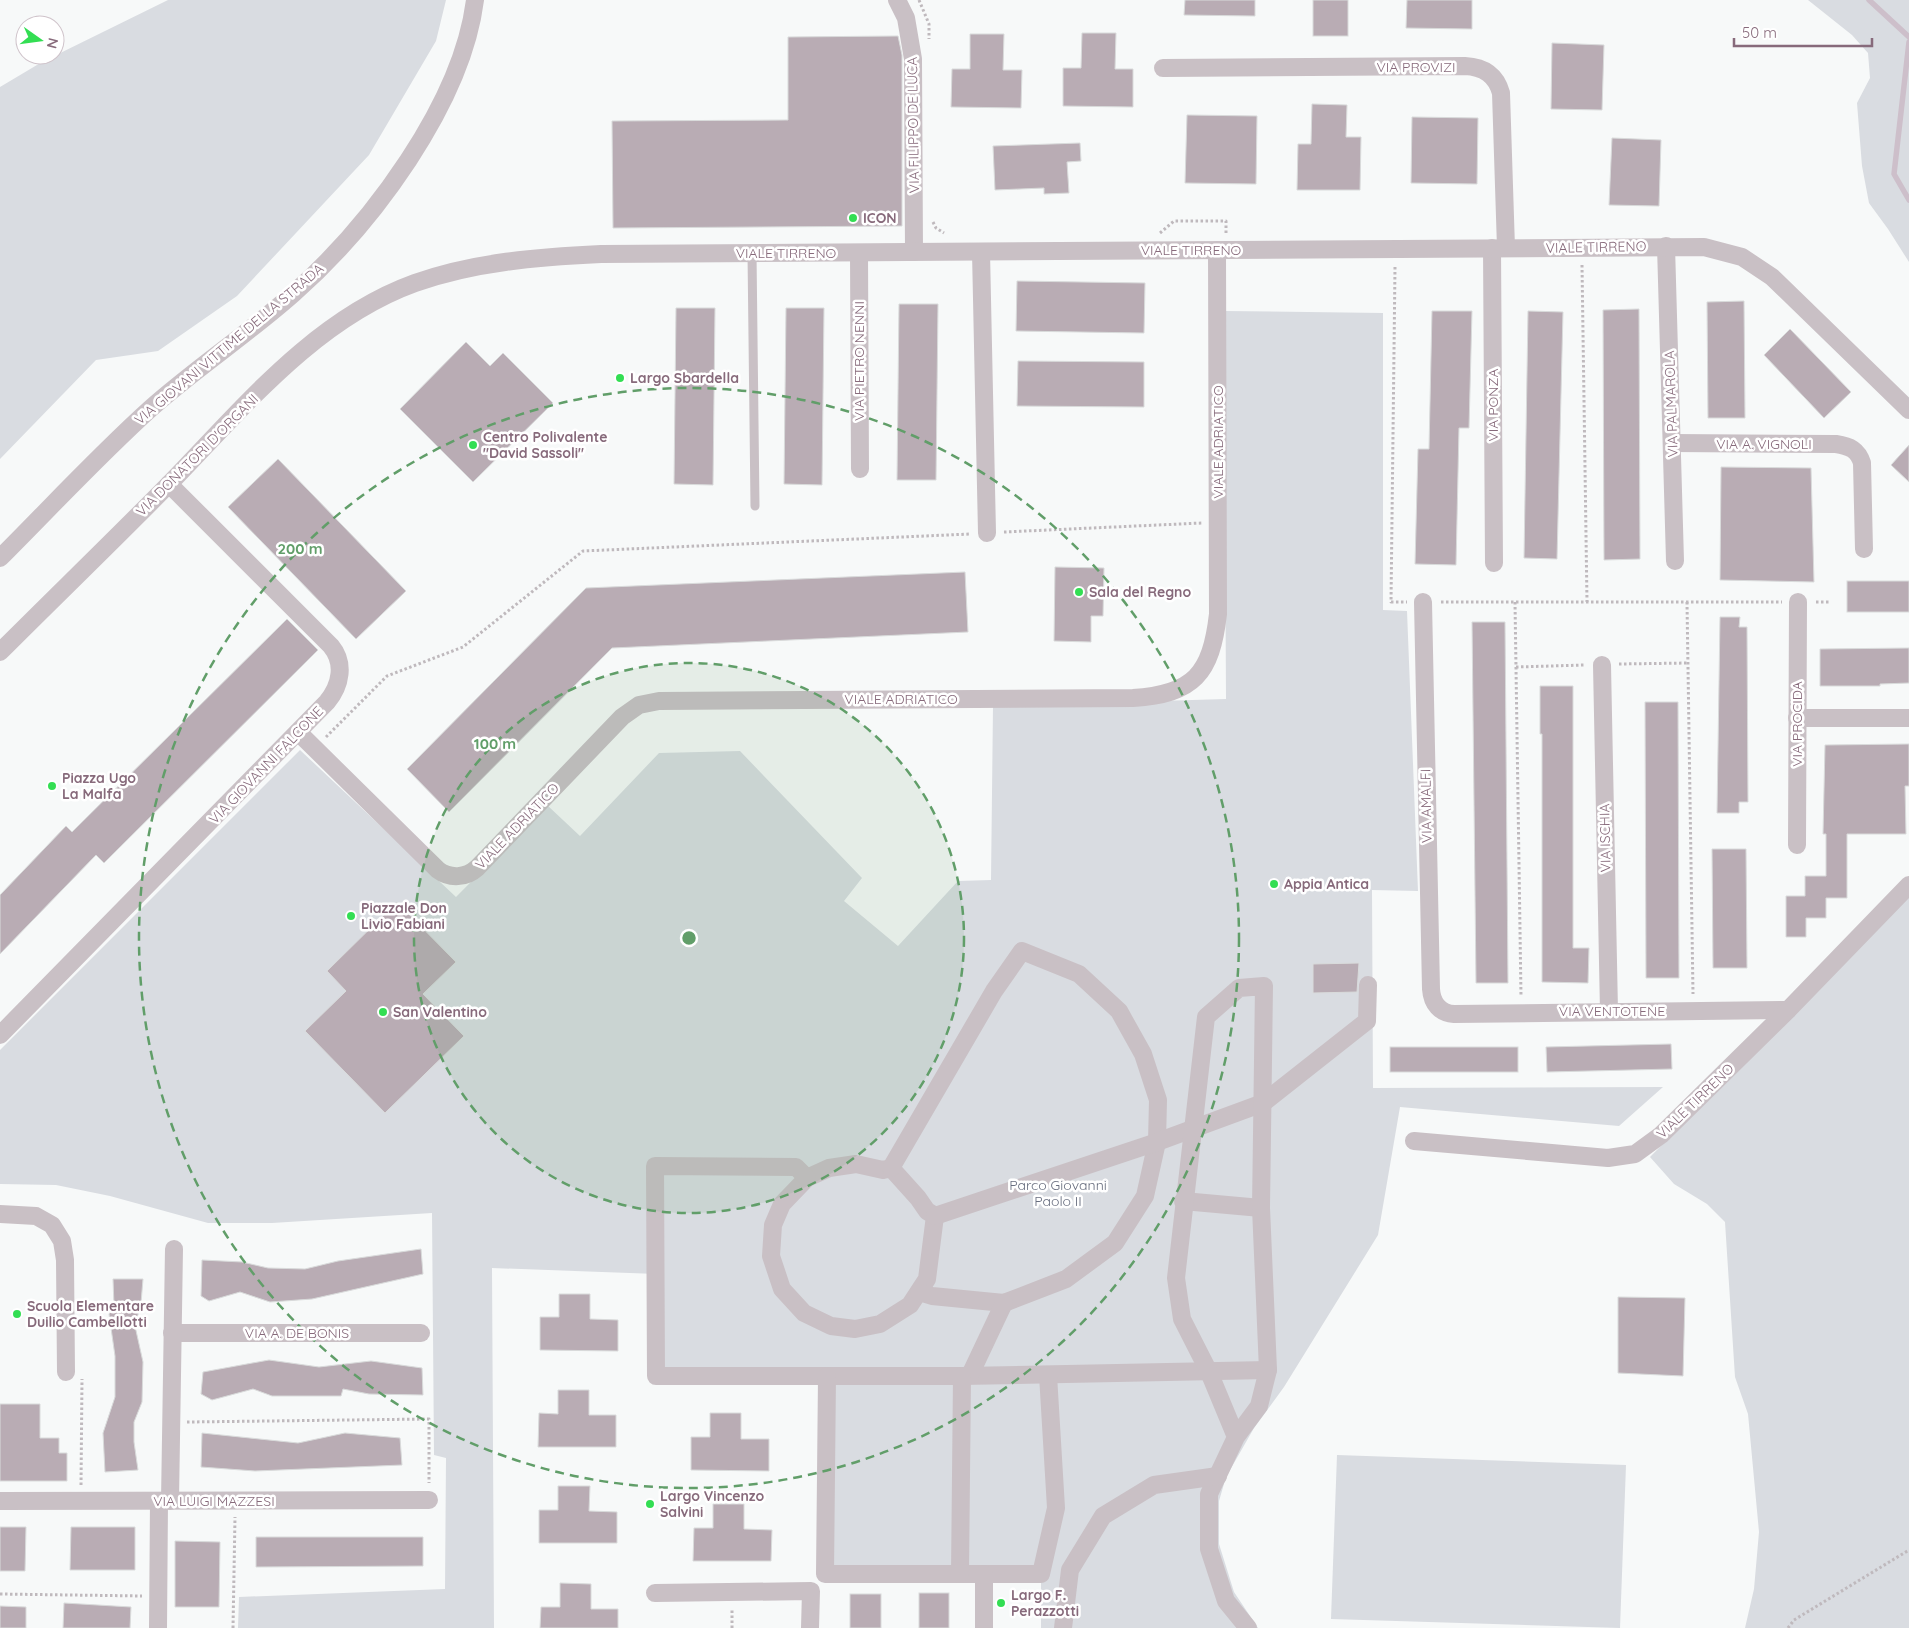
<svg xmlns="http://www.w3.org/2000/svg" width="1909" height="1628" font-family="Quicksand,sans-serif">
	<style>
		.green { fill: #d9dce1 }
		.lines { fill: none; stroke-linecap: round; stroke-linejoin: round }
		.stream { stroke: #cdbfca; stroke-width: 5.5 }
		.building { fill: #b9acb4; stroke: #d9dbdb }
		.path { stroke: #bfb9bd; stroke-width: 3; stroke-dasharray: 2.5 2.5; stroke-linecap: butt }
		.lane { stroke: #c9c0c5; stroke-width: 9 }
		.street { stroke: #c9c0c5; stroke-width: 18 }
		.ring { fill: none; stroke: #619e69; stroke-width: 2.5; stroke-dasharray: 9 6 }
		.poi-dot { fill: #33de53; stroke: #fff; stroke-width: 2 }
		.labels { text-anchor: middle; stroke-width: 5; stroke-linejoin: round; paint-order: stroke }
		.street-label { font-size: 14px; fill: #876a7b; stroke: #fff }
		.poi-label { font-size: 14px; font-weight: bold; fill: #876a7b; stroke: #fff; text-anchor: start }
		.park-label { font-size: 14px; fill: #686e7f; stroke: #fff }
		.centre { fill: #619e69; stroke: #fff; stroke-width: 2.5 }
		.ring-label { font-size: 15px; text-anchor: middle; font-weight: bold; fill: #619e69; stroke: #fff; stroke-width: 5; stroke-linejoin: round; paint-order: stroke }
	</style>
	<rect width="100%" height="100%" fill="#f7f9f9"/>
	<g class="green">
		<polygon points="168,0 446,0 436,41 369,155 237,296 158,351 96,360 0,459 0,87 42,62"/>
		<polygon points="1808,0 1909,0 1909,262 1888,229 1869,203 1862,166 1857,103 1870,78 1868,53 1852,35"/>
		<polygon points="1224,311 1383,313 1383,610 1407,611 1418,891 1372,890 1373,1088 1663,1087 1619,1126 1400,1107 1378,1235 1284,1387 1254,1428 1226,1477 1219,1501 1219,1544 1234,1592 1258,1628 1041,1628 1041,1575 825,1574 827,1376 656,1376 657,1274 492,1268 494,1628 238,1628 239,1597 445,1589 446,1458 434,1455 432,1213 272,1223 208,1223 110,1196 56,1185 0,1184 0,1050 300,750 456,897 547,805 580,836 659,753 740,751 862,878 844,901 898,946 958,881 991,880 993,706 1226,699"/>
		<polygon points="1909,894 1909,1628 1745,1628 1754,1589 1759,1532 1748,1414 1735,1377 1725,1222 1707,1204 1674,1184 1650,1157"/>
		<polygon points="1337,1455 1626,1465 1620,1628 1331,1619"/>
	</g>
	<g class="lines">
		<g class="stream">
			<polyline points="1869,0 1909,37"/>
			<polyline points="1909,42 1894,174 1909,200"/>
		</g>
	</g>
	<g class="building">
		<polygon points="1185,0 1255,0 1255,16 1184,15"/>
		<rect x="1313" y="0" width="35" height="36"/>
		<polygon points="1407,0 1472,0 1472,29 1406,28"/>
		<polygon points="1082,33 1116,33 1115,69 1133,69 1133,107 1063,106 1063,68 1081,68"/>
		<polygon points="970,34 1004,34 1003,70 1022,70 1021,108 951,107 952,69 970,69"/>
		<polygon points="898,36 902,55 902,226 613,228 612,121 788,120 788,37"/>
		<polygon points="1552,43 1604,45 1602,110 1551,109"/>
		<polygon points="1312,104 1347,105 1346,137 1361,137 1360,190 1297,190 1298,144 1311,144"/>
		<polygon points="1187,115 1257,116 1256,184 1185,183"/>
		<polygon points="1412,117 1478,118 1477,184 1411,183"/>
		<polygon points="1612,138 1661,140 1659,206 1609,205"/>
		<polygon points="1080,143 1081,161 1067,162 1069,193 1044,194 1044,188 995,190 993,146"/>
		<polygon points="1017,281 1145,283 1144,333 1016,331"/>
		<polygon points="1744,301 1745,418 1708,418 1707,302"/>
		<polygon points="899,304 938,304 936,480 897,480"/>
		<polygon points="676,308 715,308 713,485 674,484"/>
		<polygon points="786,308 824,308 822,485 784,484"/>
		<polygon points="1639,309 1640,559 1604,560 1603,310"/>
		<polygon points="1432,311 1472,311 1469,428 1459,428 1456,565 1415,564 1418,449 1429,449"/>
		<polygon points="1528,311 1563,312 1557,559 1524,558"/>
		<polygon points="1790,329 1851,392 1824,418 1764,355"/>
		<polygon points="466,342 490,366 503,353 553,403 473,482 400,409"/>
		<polygon points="1018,361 1144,362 1144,407 1017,406"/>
		<polygon points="1909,445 1909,482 1891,465"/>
		<polygon points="278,459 406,591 356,639 228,507"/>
		<polygon points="1721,467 1811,468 1814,582 1720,580"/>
		<polygon points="1055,567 1104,568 1103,616 1091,616 1091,642 1054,641"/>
		<polygon points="965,572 968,632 612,648 449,812 407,769 586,588"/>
		<rect x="1847" y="581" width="62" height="31"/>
		<polygon points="1720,617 1740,617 1739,627 1747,627 1748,802 1739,802 1739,813 1717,813"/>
		<polygon points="287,619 318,650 104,863 96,855 0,954 0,895 66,826 72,832"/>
		<polygon points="1472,622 1505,622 1508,983 1476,983"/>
		<polygon points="1909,648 1909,683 1880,684 1880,686 1820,686 1820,649"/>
		<polygon points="1540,686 1573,686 1573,948 1589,948 1588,983 1542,982 1542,734 1540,734"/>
		<polygon points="1645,702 1678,702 1679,978 1646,978"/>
		<polygon points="1909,744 1909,786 1905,786 1906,834 1847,834 1847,898 1826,898 1826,918 1806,918 1806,937 1786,937 1786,896 1805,896 1805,876 1826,876 1826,834 1823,834 1825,745"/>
		<polygon points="1712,849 1746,849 1747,968 1713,968"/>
		<polygon points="397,902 456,962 423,994 464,1036 385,1113 305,1031 346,991 327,971"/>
		<polygon points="1359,963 1357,992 1313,993 1313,964"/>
		<polygon points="1671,1044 1672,1069 1547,1072 1546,1047"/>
		<rect x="1390" y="1047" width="128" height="25"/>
		<polygon points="421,1249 423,1274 312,1299 270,1302 240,1292 209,1301 201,1296 202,1260 242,1262 268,1268 305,1269 338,1261"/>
		<polygon points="113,1279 143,1279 141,1303 135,1326 143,1362 142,1402 134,1422 134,1442 138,1470 105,1472 103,1433 115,1397 115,1356 109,1314 114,1306"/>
		<polygon points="559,1294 590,1294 590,1319 618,1320 618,1351 540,1350 540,1317 559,1317"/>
		<polygon points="1618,1297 1685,1298 1683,1376 1618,1373"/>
		<polygon points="269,1360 319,1367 371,1361 422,1368 423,1395 369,1394 343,1389 341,1396 272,1396 253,1389 212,1400 201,1394 203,1372"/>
		<polygon points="558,1390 589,1390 589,1415 616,1415 616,1447 538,1447 539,1413 558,1414"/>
		<polygon points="0,1404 40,1404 40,1438 59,1438 59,1453 67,1453 67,1481 0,1481"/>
		<polygon points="710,1413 741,1413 741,1439 769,1439 769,1471 691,1470 691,1437 710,1437"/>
		<polygon points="202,1433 298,1443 345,1433 400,1438 402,1465 255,1471 201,1467"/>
		<polygon points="558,1486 590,1486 589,1511 617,1512 617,1543 539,1543 539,1510 558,1510"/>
		<polygon points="713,1504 744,1504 744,1529 772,1530 771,1561 693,1561 694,1528 713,1528"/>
		<polygon points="0,1527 26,1527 25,1571 0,1571"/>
		<polygon points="71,1527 135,1527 135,1570 70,1570"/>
		<polygon points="256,1537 423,1537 423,1566 256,1567"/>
		<polygon points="175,1541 220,1542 219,1607 175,1607"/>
		<polygon points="560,1583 591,1584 591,1609 618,1609 618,1628 540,1628 541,1607 560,1607"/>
		<rect x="919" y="1593" width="30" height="35"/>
		<rect x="850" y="1594" width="31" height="34"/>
		<polygon points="64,1603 131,1607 130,1628 63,1628"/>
		<polygon points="0,1606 26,1607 26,1628 0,1628"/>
	</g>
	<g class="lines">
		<g class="path">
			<polyline points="919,0 929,24 929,39"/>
			<polyline points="933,222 936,228 944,233"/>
			<polyline points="1160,233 1174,221 1226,221 1226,234"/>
			<polyline points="1582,265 1587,602"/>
			<polyline points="1395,267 1391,602 1407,602"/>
			<polyline points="1004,532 1202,523"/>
			<polyline points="1441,602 1782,602"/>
			<polyline points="1515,602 1521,996"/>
			<polyline points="1687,602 1693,994"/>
			<polyline points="1816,602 1829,602"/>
			<polyline points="1619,664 1688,663"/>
			<polyline points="1516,667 1585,665"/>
			<polyline points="326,737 387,676 463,647 583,551 970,534"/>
			<polyline points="187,1422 429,1419 429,1483"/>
			<polyline points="81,1485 82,1379"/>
			<polyline points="0,1594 142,1596"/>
			<polyline points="233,1628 235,1517"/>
			<polyline points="732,1628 732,1609"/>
			<polyline points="1788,1628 1794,1620 1909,1550"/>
		</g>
		<polyline class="lane" points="752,253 755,506"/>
		<g class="street">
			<polyline points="897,0 906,18 913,59 914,252"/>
			<path d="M1163,68L1465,66C1484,67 1496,75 1501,93L1506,248"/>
			<polyline points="1666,246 1675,561"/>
			<polyline points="1492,248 1494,563"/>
			<polyline points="981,252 987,533"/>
			<polyline points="859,253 860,469"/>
			<path d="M1672,443L1836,444C1850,446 1858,450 1862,463L1864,549"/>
			<path d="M0,558C50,508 98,456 150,409C196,368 248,334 294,293C371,225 462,104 475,0"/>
			<path d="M1423,602L1431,989C1432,1004 1440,1013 1454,1014L1788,1010"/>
			<path d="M0,652C57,595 115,539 171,482C243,408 315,319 415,283C474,262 538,257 601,254L1704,247L1742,257L1772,277L1909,410"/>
			<polyline points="1602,665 1609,1011"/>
			<polyline points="1797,718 1909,718"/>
			<path d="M298,732L438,870C450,879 466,878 477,868L622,717L639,705L659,701L1133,698C1194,694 1211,674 1218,614L1217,250"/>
			<polyline points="1797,845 1798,602"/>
			<path d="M0,1035L327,702C341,685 345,663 331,646L169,484"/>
			<polyline points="1414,1141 1608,1158 1635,1154 1661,1135 1788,1010 1909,885"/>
			<polygon points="856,1164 883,1170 891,1168 918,1198 927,1211 935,1216 927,1279 910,1305 880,1324 855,1329 831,1326 804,1313 782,1289 771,1256 773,1225 782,1204 807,1178 829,1168"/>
			<polyline points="891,1168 994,991 1022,951 1079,974 1119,1011 1143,1054 1158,1100 1157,1142 1145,1196 1115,1243 1066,1279 1004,1303 932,1296 919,1292"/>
			<polyline points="807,1178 796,1167 655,1166 656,1376 962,1376 1268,1370"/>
			<polyline points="1183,1201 1261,1208"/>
			<polyline points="0,1214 36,1216 52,1225 62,1241 65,1260 66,1372"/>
			<polyline points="935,1216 1157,1142 1263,1103 1367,1021 1368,985"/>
			<polyline points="172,1333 421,1333"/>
			<polyline points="970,1375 1004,1303"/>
			<polyline points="827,1376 825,1574 1041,1574 1056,1508 1048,1375"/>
			<polyline points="1236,1437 1209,1372 1182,1319 1176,1278 1206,1017 1239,988 1264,986 1261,1208 1268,1370 1259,1406 1236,1437 1209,1494 1209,1549 1226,1601 1248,1628"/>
			<polyline points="0,1501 429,1500"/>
			<polyline points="170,1501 174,1249"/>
			<polyline points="960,1574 962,1376"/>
			<polyline points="655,1593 811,1591 810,1628"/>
			<polyline points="158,1628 159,1502"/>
			<polyline points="984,1628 984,1574"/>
			<polyline points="1063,1628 1070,1570 1103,1516 1154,1485 1218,1476"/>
		</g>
	</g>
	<circle cx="689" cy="938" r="275" fill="#619e69" fill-opacity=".12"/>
	<g class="ring">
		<circle cx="689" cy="938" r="275"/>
		<circle cx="689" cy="938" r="550"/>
	</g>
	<g class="poi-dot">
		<circle cx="853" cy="218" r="5"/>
		<circle cx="620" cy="378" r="5"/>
		<circle cx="473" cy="445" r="5"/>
		<circle cx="1079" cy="592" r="5"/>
		<circle cx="52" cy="786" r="5"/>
		<circle cx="1274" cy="884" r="5"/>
		<circle cx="351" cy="916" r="5"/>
		<circle cx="383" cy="1012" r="5"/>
		<circle cx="17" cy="1314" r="5"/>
		<circle cx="650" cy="1504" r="5"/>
		<circle cx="1001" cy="1603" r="5"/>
	</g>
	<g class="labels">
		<g class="street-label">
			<text x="1416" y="72">VIA PROVIZI</text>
			<text transform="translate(913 125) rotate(-91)" y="5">VIA FILIPPO DE LUCA</text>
			<text transform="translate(1596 247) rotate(-1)" y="5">VIALE TIRRENO</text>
			<text x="1191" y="255">VIALE TIRRENO</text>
			<text x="786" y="258">VIALE TIRRENO</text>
			<text transform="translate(229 344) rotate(-40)" y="5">VIA GIOVANI VITTIME DELLA STRADA</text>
			<text transform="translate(859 361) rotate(-90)" y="5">VIA PIETRO NENNI</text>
			<text transform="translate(1671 404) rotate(-92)" y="5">VIA PALMAROLA</text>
			<text transform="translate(1493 405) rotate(-90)" y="5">VIA PONZA</text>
			<text transform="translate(1218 442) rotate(-90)" y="5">VIALE ADRIATICO</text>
			<text x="1764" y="449">VIA A. VIGNOLI</text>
			<text transform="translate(197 455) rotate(-45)" y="5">VIA DONATORI D'ORGANI</text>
			<text x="901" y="704">VIALE ADRIATICO</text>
			<text transform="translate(1797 724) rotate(-90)" y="5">VIA PROCIDA</text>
			<text transform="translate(266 765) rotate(-46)" y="5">VIA GIOVANNI FALCONE</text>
			<text transform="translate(1426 806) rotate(-91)" y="5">VIA AMALFI</text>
			<text transform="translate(517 826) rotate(-46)" y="5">VIALE ADRIATICO</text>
			<text transform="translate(1605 838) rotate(-91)" y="5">VIA ISCHIA</text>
			<text x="1612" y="1016">VIA VENTOTENE</text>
			<text transform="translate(1695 1101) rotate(-44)" y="5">VIALE TIRRENO</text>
			<text x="297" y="1338">VIA A. DE BONIS</text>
			<text x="214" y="1506">VIA LUIGI MAZZESI</text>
		</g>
		<g class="poi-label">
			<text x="863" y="223">ICON</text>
			<text x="630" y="383">Largo Sbardella</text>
			<text x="483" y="442">Centro Polivalente<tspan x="483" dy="16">"David Sassoli"</tspan></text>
			<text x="1089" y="597">Sala del Regno</text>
			<text x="62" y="783">Piazza Ugo<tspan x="62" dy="16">La Malfa</tspan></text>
			<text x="1284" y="889">Appia Antica</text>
			<text x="361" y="913">Piazzale Don<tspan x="361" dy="16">Livio Fabiani</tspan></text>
			<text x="393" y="1017">San Valentino</text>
			<text x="27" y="1311">Scuola Elementare<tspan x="27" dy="16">Duilio Cambellotti</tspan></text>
			<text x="660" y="1501">Largo Vincenzo<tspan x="660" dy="16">Salvini</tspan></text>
			<text x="1011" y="1600">Largo F.<tspan x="1011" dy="16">Perazzotti</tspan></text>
		</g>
		<g class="park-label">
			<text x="1058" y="1190">Parco Giovanni<tspan x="1058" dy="16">Paolo II</tspan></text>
		</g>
	</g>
	<circle cx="689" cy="938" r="8" class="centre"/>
	<g class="ring-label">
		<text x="300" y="554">200 m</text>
		<text x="495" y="749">100 m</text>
	</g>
	<g transform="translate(40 40) rotate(104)"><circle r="24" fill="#ffffff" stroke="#cfc3ca"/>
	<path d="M0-4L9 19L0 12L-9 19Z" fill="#33de53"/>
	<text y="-8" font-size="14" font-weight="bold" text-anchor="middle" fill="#876a7b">N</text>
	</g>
	<path d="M1734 38v8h138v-8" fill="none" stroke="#876a7b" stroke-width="2.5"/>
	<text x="1742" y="38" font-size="15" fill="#876a7b" stroke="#ffffff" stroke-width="4" paint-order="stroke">50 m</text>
</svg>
